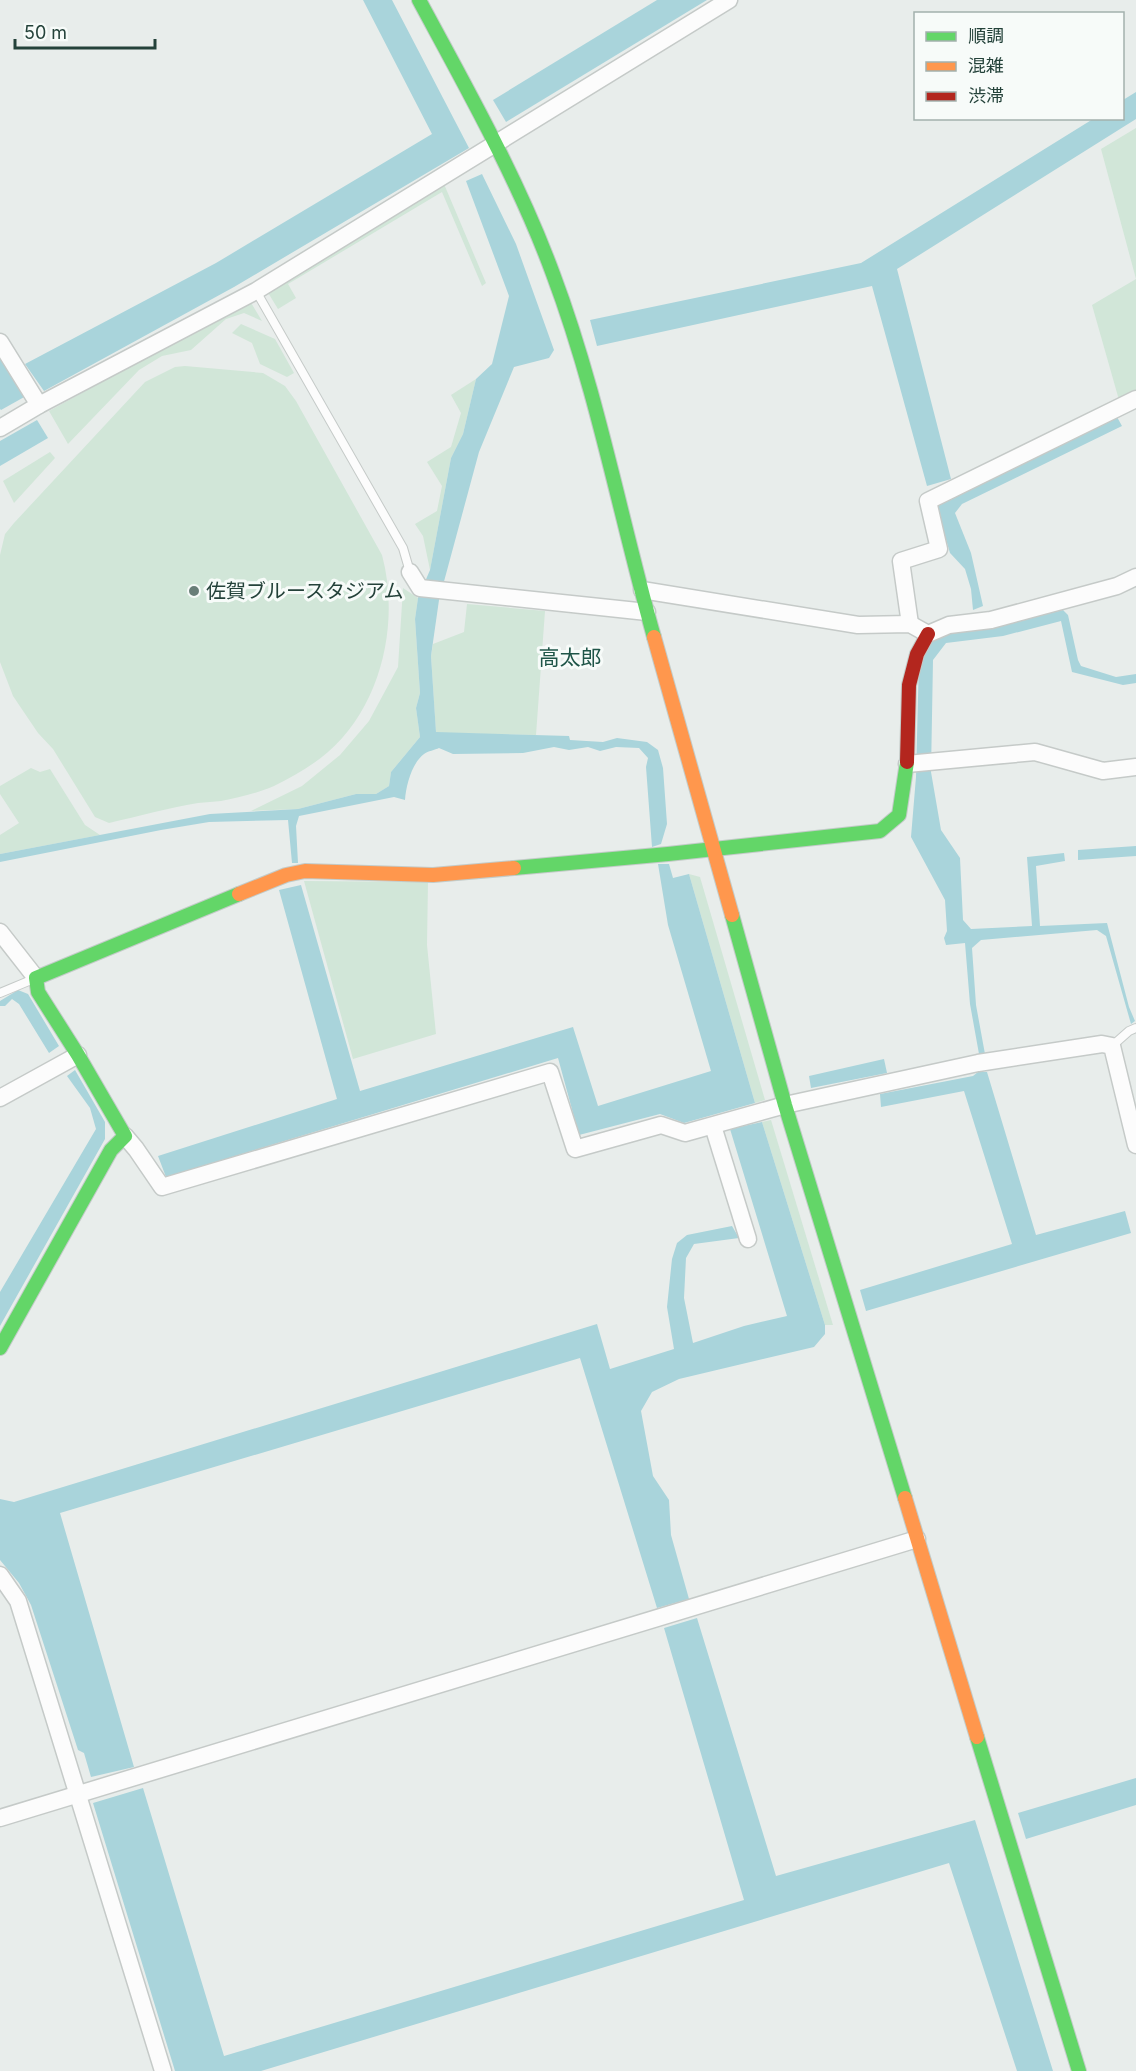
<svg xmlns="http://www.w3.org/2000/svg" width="1136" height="2071" font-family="Inter,'Noto Sans JP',sans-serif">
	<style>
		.green { fill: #d1e6d8 }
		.water { fill: #a9d4db }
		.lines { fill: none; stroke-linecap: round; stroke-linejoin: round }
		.lane-casing { stroke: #c5cac8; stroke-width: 10 }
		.street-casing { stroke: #c5cac8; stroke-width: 19 }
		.fast-casing { stroke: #c3cbc8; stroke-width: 16 }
		.slow-casing { stroke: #c3cbc8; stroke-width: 16 }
		.jam-casing { stroke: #c3cbc8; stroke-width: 16 }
		.lane { stroke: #fcfcfc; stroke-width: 8 }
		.street { stroke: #fcfcfc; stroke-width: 16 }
		.fast { stroke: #63d668; stroke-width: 14 }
		.slow { stroke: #ff974d; stroke-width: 14 }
		.jam { stroke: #b3261e; stroke-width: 14 }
		.poi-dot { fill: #697e78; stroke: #f7fbf9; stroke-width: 2 }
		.labels { text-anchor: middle; stroke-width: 6; stroke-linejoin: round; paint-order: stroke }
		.poi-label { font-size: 20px; fill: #24423a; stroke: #f7fbf9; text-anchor: start }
		.neighbourhood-label { font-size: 21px; fill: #1f5548; stroke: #f7fbf9 }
	</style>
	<rect width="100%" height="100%" fill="#e8edeb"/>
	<g class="green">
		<polygon points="1136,128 1136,391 1119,400 1092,305 1136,279 1101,149"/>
		<polygon points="444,184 486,283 482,286 442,192 288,284 296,298 278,309 267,291"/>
		<polygon points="250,301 262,321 244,313 226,319 191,350 162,356 139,370 68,444 49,411"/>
		<polygon points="241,324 275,339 294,373 287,377 260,364 252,343 232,333"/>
		<path d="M185,366L263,373L285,386L296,401L382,555C400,622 382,705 328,752C312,766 292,777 274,786C258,793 238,798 221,801C214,802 206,802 198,803C168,808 139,816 109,823L95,817L53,749L38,733L13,696L0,662V555L5,534L14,523L145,382L175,367Z"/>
		<polygon points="476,379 463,434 451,458 430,570 423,536 415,524 437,511 442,486 427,462 451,447 461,413 451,395"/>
		<polygon points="50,452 55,458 14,503 3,481"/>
		<polygon points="403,588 418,598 415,619 420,693 416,708 420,737 391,772 389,786 376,794 356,794 298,809 251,811 302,786 340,755 369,721 398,667"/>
		<polygon points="467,604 545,611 536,735 436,733 431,656 433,644 464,632"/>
		<polygon points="31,768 40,772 50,769 85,825 100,835 0,854 0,835 19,823 0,794 0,786"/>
		<polygon points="689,874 700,877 765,1100 755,1103"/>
		<polygon points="304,881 428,882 427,945 436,1034 353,1059"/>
		<polygon points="771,1120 833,1325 825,1325 762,1122"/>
	</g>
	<g class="water">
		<polygon points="363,0 392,0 469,148 234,287 44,391 25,364 216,263 432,134"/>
		<polygon points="657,0 707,0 506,122 493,100"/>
		<polygon points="1136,92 1136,119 897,269 951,479 927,486 872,286 597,346 590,320 861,263 1093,119 1122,118 1123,100"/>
		<path d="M482,174L516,244L554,350L549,358L514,367L479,452L439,600L431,656L436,732L569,736L570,740L603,742L617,738L647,742L658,750L663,768L667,824L661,844L652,847L646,767L648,758L639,748L616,747L600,751L588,747L569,750L554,747L523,753L453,754L439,748C435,750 428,751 424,754C412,763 406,785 405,800L394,797L299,816L296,826L298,863H292L288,820L209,822L161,830L0,862V854L210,814L298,809L356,794H376L389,786L391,772L420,737L416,708L420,693L415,619L418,598L430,570L451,458L463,434L476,379L492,364L509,296L466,181Z"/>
		<polygon points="0,356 26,396 1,410 0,409"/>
		<polygon points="1117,417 1122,426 962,504 955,513 971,553 983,606 973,610 971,589 965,569 950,553 936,506"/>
		<polygon points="37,420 48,438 0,466 0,441"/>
		<polygon points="1063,610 1068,615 1078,660 1081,666 1116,677 1136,674 1136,683 1123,685 1072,672 1061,621 1003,636 946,643 933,660 931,772 941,830 960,858 963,920 971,929 1032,926 1027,857 1064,853 1065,861 1036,866 1040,926 1107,923 1129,1007 1135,1021 1131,1024 1106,936 1097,930 981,940 972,948 976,1005 985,1054 979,1054 970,1004 965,943 946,945 944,938 947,931 945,900 911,837 916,777 919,658 937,635 1000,625"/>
		<polygon points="1136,846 1136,856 1078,860 1078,850"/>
		<polygon points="658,864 669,864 673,878 689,874 755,1103 684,1123 660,1114 579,1135 558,1058 166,1177 158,1156 337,1099 279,890 301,885 360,1091 573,1027 598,1106 711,1071 668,925"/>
		<polygon points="18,990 28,994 59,1046 49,1053 19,1004 12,999 5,1006 0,1006 0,1001"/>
		<polygon points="884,1059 887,1073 811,1088 809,1076"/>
		<polygon points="75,1070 105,1122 105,1139 0,1326 0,1292 96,1129 90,1108 67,1076"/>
		<polygon points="978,1072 987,1072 1036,1235 1125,1211 1131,1233 866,1311 860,1290 1012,1244 964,1091 881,1107 880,1094 973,1076"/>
		<polygon points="762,1122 825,1325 825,1334 814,1347 679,1379 652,1392 641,1411 653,1476 669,1500 671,1535 689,1599 657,1608 580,1358 60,1513 134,1767 91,1777 84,1753 78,1750 31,1605 19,1583 0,1560 0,1499 14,1502 597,1324 610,1369 674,1349 667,1307 672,1259 677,1243 687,1235 732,1226 739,1238 694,1244 686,1258 684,1298 693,1343 744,1326 787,1316 730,1129"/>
		<polygon points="697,1618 776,1876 975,1820 1053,2071 1017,2071 949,1863 261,2071 175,2071 93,1803 143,1788 224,2056 744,1900 664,1628"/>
		<polygon points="1136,1778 1136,1805 1026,1839 1018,1813"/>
	</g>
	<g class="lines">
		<defs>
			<g id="lane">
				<polyline points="256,291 403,548 410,572"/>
				<polyline points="0,993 36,978"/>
				<polyline points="1112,1046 1129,1031 1136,1028"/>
			</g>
			<g id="street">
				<polyline points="0,342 39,405"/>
				<polyline points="0,428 39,405 256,291 729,0"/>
				<polyline points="410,572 420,588 647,612"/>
				<polyline points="642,590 858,625 910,624 928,634 949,625 991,620 1117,586 1136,577"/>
				<polyline points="910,624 901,561 939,549 928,501 1136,399"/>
				<polyline points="907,764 1035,752 1103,771 1136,767"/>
				<polyline points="0,932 36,978"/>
				<polyline points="0,1098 78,1055"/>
				<polyline points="713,1126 748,1239"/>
				<polyline points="125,1136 136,1149 162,1187 550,1072 575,1149 661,1125 685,1133 785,1105 978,1063 1102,1044 1112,1046 1136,1145"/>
				<polyline points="0,1575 18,1601 163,2071"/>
				<polyline points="0,1818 917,1539"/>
			</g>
			<g id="fast">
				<path d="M419,0C467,89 518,179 553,274C597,391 620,516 654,637"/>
				<polyline points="514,868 668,854 880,831 899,815 907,762"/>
				<polyline points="732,915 785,1105 905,1498"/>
				<polyline points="0,1348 111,1150 125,1136 78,1055 38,992 36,978 239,894"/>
				<polyline points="977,1737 1079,2071"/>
			</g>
			<g id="slow">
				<polyline points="654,637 732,915"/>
				<polyline points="239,894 286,875 305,871 433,875 514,868"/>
				<polyline points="905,1498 977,1737"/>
			</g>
			<polyline id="jam" points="907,762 909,685 917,654 928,634"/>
		</defs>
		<use href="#lane" class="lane-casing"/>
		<use href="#street" class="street-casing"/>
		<use href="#fast" class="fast-casing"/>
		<use href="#slow" class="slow-casing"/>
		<use href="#jam" class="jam-casing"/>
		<use href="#lane" class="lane"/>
		<use href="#street" class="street"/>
		<use href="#fast" class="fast"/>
		<use href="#slow" class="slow"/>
		<use href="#jam" class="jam"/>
	</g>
	<circle class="poi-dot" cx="194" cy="591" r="6"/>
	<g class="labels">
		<g class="poi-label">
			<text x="206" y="598">佐賀ブルースタジアム</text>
		</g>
		<g class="neighbourhood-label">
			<text x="570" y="665">高太郎</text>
		</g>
	</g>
	<rect x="914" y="12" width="210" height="108" fill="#f7fbf9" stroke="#a3b1ad" stroke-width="1.5"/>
	<rect x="926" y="32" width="30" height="9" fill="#63d668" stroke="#a3b1ad" stroke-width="1.5"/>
	<text x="968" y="42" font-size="18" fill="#24423a">順調</text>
	<rect x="926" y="62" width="30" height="9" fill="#ff974d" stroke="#a3b1ad" stroke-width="1.5"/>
	<text x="968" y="72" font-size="18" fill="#24423a">混雑</text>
	<rect x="926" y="92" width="30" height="9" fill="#b3261e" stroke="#a3b1ad" stroke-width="1.5"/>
	<text x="968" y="102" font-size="18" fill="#24423a">渋滞</text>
	<path d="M15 39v9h140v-9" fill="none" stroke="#24423a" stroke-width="3"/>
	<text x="24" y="39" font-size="18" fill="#24423a" stroke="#f7fbf9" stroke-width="4.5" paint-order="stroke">50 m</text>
</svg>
